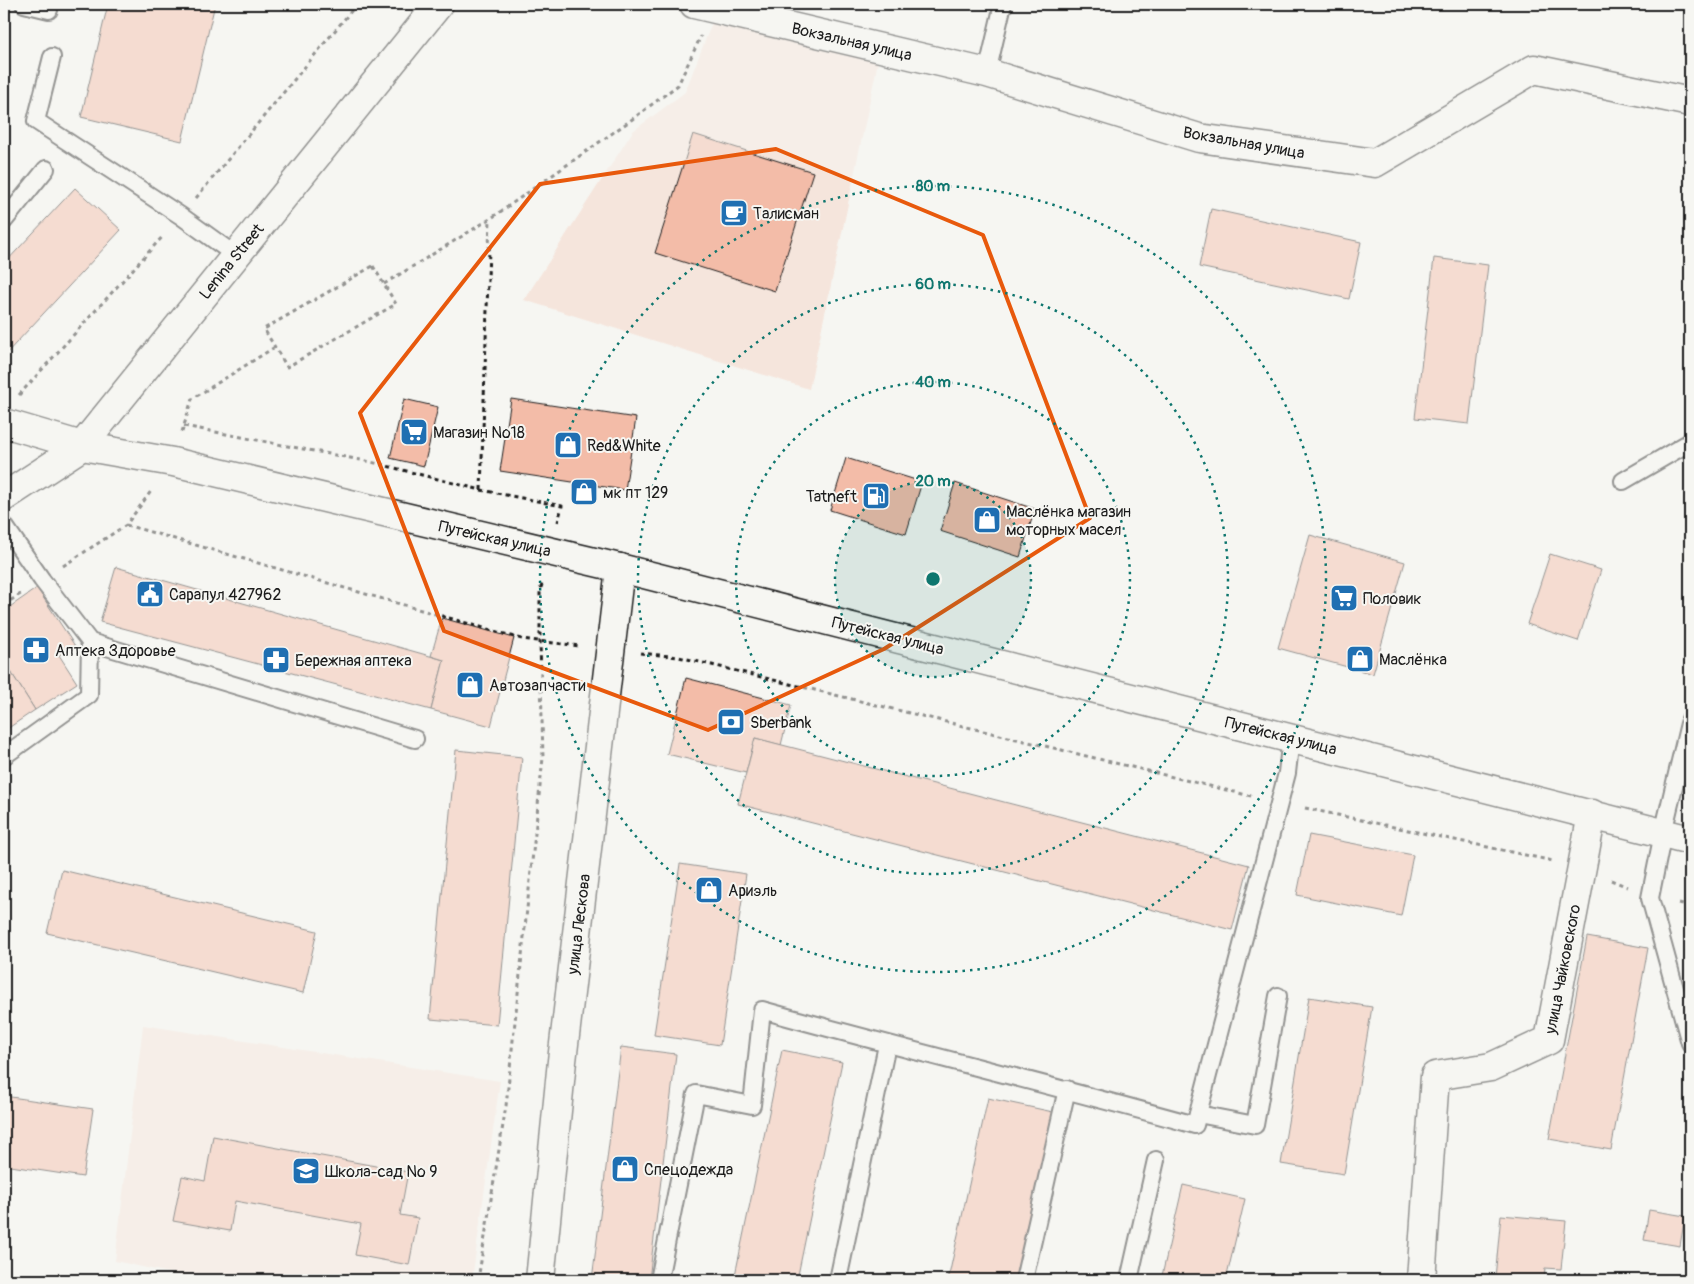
<svg xmlns="http://www.w3.org/2000/svg" width="1694" height="1284" font-family="Pangolin,sans-serif">
	<style>
		.built { fill: #f5e5dc }
		.building { fill: #f3bca8; stroke: #1c1c1c }
		.lines { fill: none; stroke-linecap: round; stroke-linejoin: round }
		.service-casing { stroke: #1c1c1c; stroke-width: 20 }
		.minor-casing { stroke: #1c1c1c; stroke-width: 31 }
		.tertiary-casing { stroke: #1c1c1c; stroke-width: 31 }
		.secondary-casing { stroke: #1c1c1c; stroke-width: 31 }
		.path { stroke: #1c1c1c; stroke-width: 3; stroke-dasharray: 4 4; stroke-linecap: butt }
		.service { stroke: #f6f6f2; stroke-width: 16 }
		.minor { stroke: #f6f6f2; stroke-width: 28 }
		.tertiary { stroke: #f6f6f2; stroke-width: 28 }
		.secondary { stroke: #f6f6f2; stroke-width: 28 }
		.marked { fill: none; stroke: #e8590c; stroke-width: 4; stroke-linejoin: round }
		.ring { fill: none; stroke: #0f766e; stroke-width: 2.5; stroke-dasharray: 2.5 5 }
		.labels { text-anchor: middle; stroke-width: 4; stroke-linejoin: round; paint-order: stroke }
		.street-label { font-size: 16px; fill: #1c1c1c; stroke: #f6f6f2 }
		.poi-label { font-size: 16px; fill: #1c1c1c; stroke: #f6f6f2; text-anchor: start }
		.centre { fill: #0f766e; stroke: #f6f6f2; stroke-width: 2.5 }
		.ring-label { font-size: 15px; text-anchor: middle; font-weight: bold; fill: #0f766e; stroke: #f6f6f2; stroke-width: 4; stroke-linejoin: round; paint-order: stroke }
	</style>
	<rect width="100%" height="100%" fill="#f6f6f2"/>
	<filter id="ink" filterUnits="userSpaceOnUse"><feTurbulence type="fractalNoise" baseFrequency=".02" numOctaves="2"/><feDisplacementMap in="SourceGraphic" scale="10" xChannelSelector="R" yChannelSelector="G"/><feConvolveMatrix kernelMatrix="1 2 1 2 8 2 1 2 1" color-interpolation-filters="sRGB"/></filter>
	<g filter="url(#ink)">
		<g class="built">
			<polygon points="715,15 879,57 809,389 524,300 633,131 685,92"/>
			<polygon points="143,1025 500,1081 472,1280 201,1280 115,1261"/>
		</g>
		<g class="building">
			<polygon points="108,4 215,4 182,141 81,117"/>
			<polygon points="693,134 813,172 775,291 655,253"/>
			<polygon points="75,188 121,230 4,356 4,264"/>
			<polygon points="1211,209 1361,242 1349,299 1199,267"/>
			<polygon points="1434,258 1488,265 1469,424 1415,418"/>
			<polygon points="404,399 438,407 424,466 390,458"/>
			<polygon points="511,399 636,418 625,490 500,471"/>
			<polygon points="846,458 922,482 906,534 830,510"/>
			<polygon points="955,483 1035,509 1020,557 940,531"/>
			<polygon points="1310,535 1405,562 1373,674 1278,648"/>
			<polygon points="1550,554 1601,570 1578,641 1527,624"/>
			<polygon points="116,567 444,660 431,710 100,622"/>
			<polygon points="37,588 75,646 59,655 77,683 35,710 4,661 4,611"/>
			<polygon points="442,618 514,638 491,726 431,710 444,660 431,656"/>
			<polygon points="4,661 35,710 4,731"/>
			<polygon points="686,678 791,705 781,745 755,738 746,773 667,754"/>
			<polygon points="755,738 1249,865 1232,930 738,804"/>
			<polygon points="456,750 522,757 497,1025 430,1019"/>
			<polygon points="1309,835 1413,855 1401,916 1297,895"/>
			<polygon points="680,864 746,874 720,1045 654,1035"/>
			<polygon points="62,870 317,931 303,993 47,933"/>
			<polygon points="1587,937 1648,948 1611,1150 1549,1139"/>
			<polygon points="1309,997 1372,1007 1344,1174 1281,1164"/>
			<polygon points="621,1047 676,1054 649,1280 592,1280"/>
			<polygon points="782,1050 842,1062 797,1280 734,1280"/>
			<polygon points="4,1096 93,1109 83,1177 4,1165"/>
			<polygon points="988,1098 1053,1112 1016,1280 948,1280"/>
			<polygon points="213,1136 408,1172 400,1215 418,1218 409,1265 355,1255 361,1224 235,1201 230,1231 173,1221 182,1176 205,1181"/>
			<polygon points="1183,1185 1245,1199 1226,1280 1161,1280"/>
			<polygon points="1649,1210 1685,1216 1680,1246 1644,1240"/>
			<polygon points="1501,1215 1566,1221 1561,1269 1545,1268 1544,1280 1469,1280 1470,1276 1495,1278"/>
		</g>
		<g class="lines">
			<defs>
				<g id="service">
					<polyline points="24,4 49,10"/>
					<polyline points="52,57 36,121 181,216 235,255"/>
					<polyline points="987,73 1003,4"/>
					<polyline points="4,221 46,169"/>
					<polyline points="1623,481 1690,442"/>
					<polyline points="4,525 42,580 90,642 415,739"/>
					<polyline points="1690,719 1663,833 1650,898 1690,1043"/>
					<polyline points="4,756 89,695 90,642"/>
					<polyline points="1198,1114 1255,1125 1278,996"/>
					<path d="M659,1280L696,1094L752,1105L762,1010C906,1050 1051,1085 1195,1125L1287,773L1291,737"/>
					<polyline points="838,1280 887,1045"/>
					<polyline points="1024,1280 1067,1089"/>
					<polyline points="1129,1280 1156,1160"/>
				</g>
				<g id="minor">
					<polyline points="694,4 987,73 1199,138 1375,163 1534,69 1690,102"/>
					<polyline points="4,423 82,446 439,4"/>
					<polyline points="1421,1280 1435,1076 1491,1067 1549,1040 1592,814"/>
				</g>
				<polyline id="tertiary" points="540,1280 562,1061 620,568"/>
				<polyline id="secondary" points="4,497 82,446 173,462 620,568 1690,840"/>
			</defs>
			<use href="#service" class="service-casing"/>
			<use href="#minor" class="minor-casing"/>
			<use href="#tertiary" class="tertiary-casing"/>
			<use href="#secondary" class="secondary-casing"/>
			<g class="path">
				<polyline points="196,198 357,4"/>
				<polygon points="373,266 396,304 287,367 264,329"/>
				<polyline points="384,284 490,219 631,120 678,85 701,36"/>
				<polyline points="19,395 164,235"/>
				<polyline points="184,426 371,462 481,490 562,506 558,522"/>
				<polyline points="182,432 192,399 275,347"/>
				<polyline points="481,490 490,219"/>
				<polyline points="126,525 522,639 579,646"/>
				<polyline points="63,566 126,525 152,490"/>
				<polyline points="4,605 22,593"/>
				<polyline points="640,653 679,657 1255,797"/>
				<polyline points="1305,808 1553,861"/>
				<polyline points="1611,880 1628,887"/>
				<polyline points="1679,904 1690,907"/>
				<polyline points="478,1280 506,1106 543,758 540,641 540,591 543,581"/>
			</g>
			<use href="#service" class="service"/>
			<use href="#minor" class="minor"/>
			<use href="#tertiary" class="tertiary"/>
			<use href="#secondary" class="secondary"/>
		</g>
	</g>
	<path d="M0 0H1694V1284H0ZM776,149L983,235L1090,518L884,649L708,730L444,631L360,413L540,184Z" fill="#f6f6f2" fill-opacity=".55" fill-rule="evenodd"/>
	<path class="marked" d="M776,149L983,235L1090,518L884,649L708,730L444,631L360,413L540,184Z"/>
	<circle cx="933" cy="579" r="98" fill="#0f766e" fill-opacity=".12"/>
	<g class="ring">
		<circle cx="933" cy="579" r="98"/>
		<circle cx="933" cy="579" r="197"/>
		<circle cx="933" cy="579" r="295"/>
		<circle cx="933" cy="579" r="393"/>
	</g>
	<defs>
		<symbol id="cafe-square" viewBox="-11 -11 22 22"><rect x="-9" y="-9" width="18" height="18" rx="4" fill="#1f6fb2" stroke="#f6f6f2"/><path d="M-5.5-4.5H6V0H3Q3 3.5 0 3.5H-2.5Q-5.5 3.5-5.5 0ZM3-3.2v2h1.7v-2ZM-6 4.5H4V6H-6Z" fill="#fff"/></symbol>
		<symbol id="supermarket-square" viewBox="-11 -11 22 22"><rect x="-9" y="-9" width="18" height="18" rx="4" fill="#1f6fb2" stroke="#f6f6f2"/><path d="M-6-5.5h2.5l.6 2H6L4.5 2H-2.5L-4.4-4H-6ZM-1.5 3.2a1.3 1.3 0 1 0 .1 0ZM3 3.2a1.3 1.3 0 1 0 .1 0Z" fill="#fff"/></symbol>
		<symbol id="shop-square" viewBox="-11 -11 22 22"><rect x="-9" y="-9" width="18" height="18" rx="4" fill="#1f6fb2" stroke="#f6f6f2"/><path d="M-5-2.5h2.3a2.7 3.5 0 0 1 5.4 0H5L5.5 6h-11ZM-1.5-2.5h3a1.5 2.3 0 0 0-3 0Z" fill="#fff"/></symbol>
		<symbol id="fuel-square" viewBox="-11 -11 22 22"><rect x="-9" y="-9" width="18" height="18" rx="4" fill="#1f6fb2" stroke="#f6f6f2"/><path d="M-5.5-6h7V0h2V4h1.3V-2.5L3-4.5l.8-.8L6-3V5H2.5V1h-1V6h-7ZM-4.2-4.7v3.2H.2V-4.7Z" fill="#fff"/></symbol>
		<symbol id="civic-square" viewBox="-11 -11 22 22"><rect x="-9" y="-9" width="18" height="18" rx="4" fill="#1f6fb2" stroke="#f6f6f2"/><path d="M-.6-6.5H3V-4.5H.6V-3L4-1V1h2V6H-6V1h2V-1L-.6-3ZM-1.2 2.5V6h2.4V2.5Z" fill="#fff"/></symbol>
		<symbol id="pharmacy-square" viewBox="-11 -11 22 22"><rect x="-9" y="-9" width="18" height="18" rx="4" fill="#1f6fb2" stroke="#f6f6f2"/><path d="M-2-6h4v4h4v4h-4v4h-4v-4h-4v-4h4Z" fill="#fff"/></symbol>
		<symbol id="bank-square" viewBox="-11 -11 22 22"><rect x="-9" y="-9" width="18" height="18" rx="4" fill="#1f6fb2" stroke="#f6f6f2"/><path d="M-6-4H6V4H-6ZM0-2.3a2.3 2.3 0 1 0 0 4.6a2.3 2.3 0 1 0 0-4.6Z" fill="#fff"/></symbol>
		<symbol id="school-square" viewBox="-11 -11 22 22"><rect x="-9" y="-9" width="18" height="18" rx="4" fill="#1f6fb2" stroke="#f6f6f2"/><path d="M0-5L7-2L0 1L-7-2ZM-4 1L0 2.5L4 1V4Q0 6-4 4Z" fill="#fff"/></symbol>
	</defs>
	<g fill-rule="evenodd">
		<use href="#cafe-square" x="718" y="197" width="32" height="32"/>
		<use href="#supermarket-square" x="398" y="416" width="32" height="32"/>
		<use href="#shop-square" x="552" y="429" width="32" height="32"/>
		<use href="#shop-square" x="568" y="476" width="32" height="32"/>
		<use href="#fuel-square" x="860" y="480" width="32" height="32"/>
		<use href="#shop-square" x="971" y="504" width="32" height="32"/>
		<use href="#civic-square" x="134" y="578" width="32" height="32"/>
		<use href="#supermarket-square" x="1328" y="582" width="32" height="32"/>
		<use href="#pharmacy-square" x="20" y="634" width="32" height="32"/>
		<use href="#shop-square" x="1344" y="643" width="32" height="32"/>
		<use href="#pharmacy-square" x="260" y="644" width="32" height="32"/>
		<use href="#shop-square" x="454" y="669" width="32" height="32"/>
		<use href="#bank-square" x="715" y="706" width="32" height="32"/>
		<use href="#shop-square" x="693" y="874" width="32" height="32"/>
		<use href="#shop-square" x="609" y="1153" width="32" height="32"/>
		<use href="#school-square" x="290" y="1155" width="32" height="32"/>
	</g>
	<g class="labels">
		<g class="street-label">
			<text transform="translate(852 41) rotate(13)" y="6">Вокзальная улица</text>
			<text transform="translate(1244 142) rotate(10)" y="6">Вокзальная улица</text>
			<text transform="translate(231 261) rotate(-51)" y="6">Lenina Street</text>
			<text transform="translate(495 538) rotate(13)" y="6">Путейская улица</text>
			<text transform="translate(888 635) rotate(14)" y="6">Путейская улица</text>
			<text transform="translate(1281 735) rotate(14)" y="6">Путейская улица</text>
			<text transform="translate(578 924) rotate(-83)" y="6">улица Лескова</text>
			<text transform="translate(1562 969) rotate(-79)" y="6">улица Чайковского</text>
		</g>
		<g class="poi-label">
			<text x="753" y="219">Талисман</text>
			<text x="433" y="438">Магазин №18</text>
			<text x="587" y="451">Red&amp;White</text>
			<text x="603" y="498">мк пт 129</text>
			<text x="857" y="502" text-anchor="end">Tatneft</text>
			<text x="1006" y="517">Маслёнка магазин<tspan x="1006" dy="18">моторных масел</tspan></text>
			<text x="169" y="600">Сарапул 427962</text>
			<text x="1363" y="604">Половик</text>
			<text x="55" y="656">Аптека Здоровье</text>
			<text x="1379" y="665">Маслёнка</text>
			<text x="295" y="666">Бережная аптека</text>
			<text x="489" y="691">Автозапчасти</text>
			<text x="750" y="728">Sberbank</text>
			<text x="728" y="896">Ариэль</text>
			<text x="644" y="1175">Спецодежда</text>
			<text x="325" y="1177">Школа-сад № 9</text>
		</g>
	</g>
	<circle cx="933" cy="579" r="8" class="centre"/>
	<g class="ring-label">
		<text x="933" y="191">80 m</text>
		<text x="933" y="289">60 m</text>
		<text x="933" y="387">40 m</text>
		<text x="933" y="486">20 m</text>
	</g>
	<rect width="1694" height="1284" fill="none" stroke="#f6f6f2" stroke-width="20"/>
	<rect x="10" y="10" width="1674" height="1264" fill="none" stroke="#1c1c1c" stroke-width="2" filter="url(#ink)"/>
</svg>
